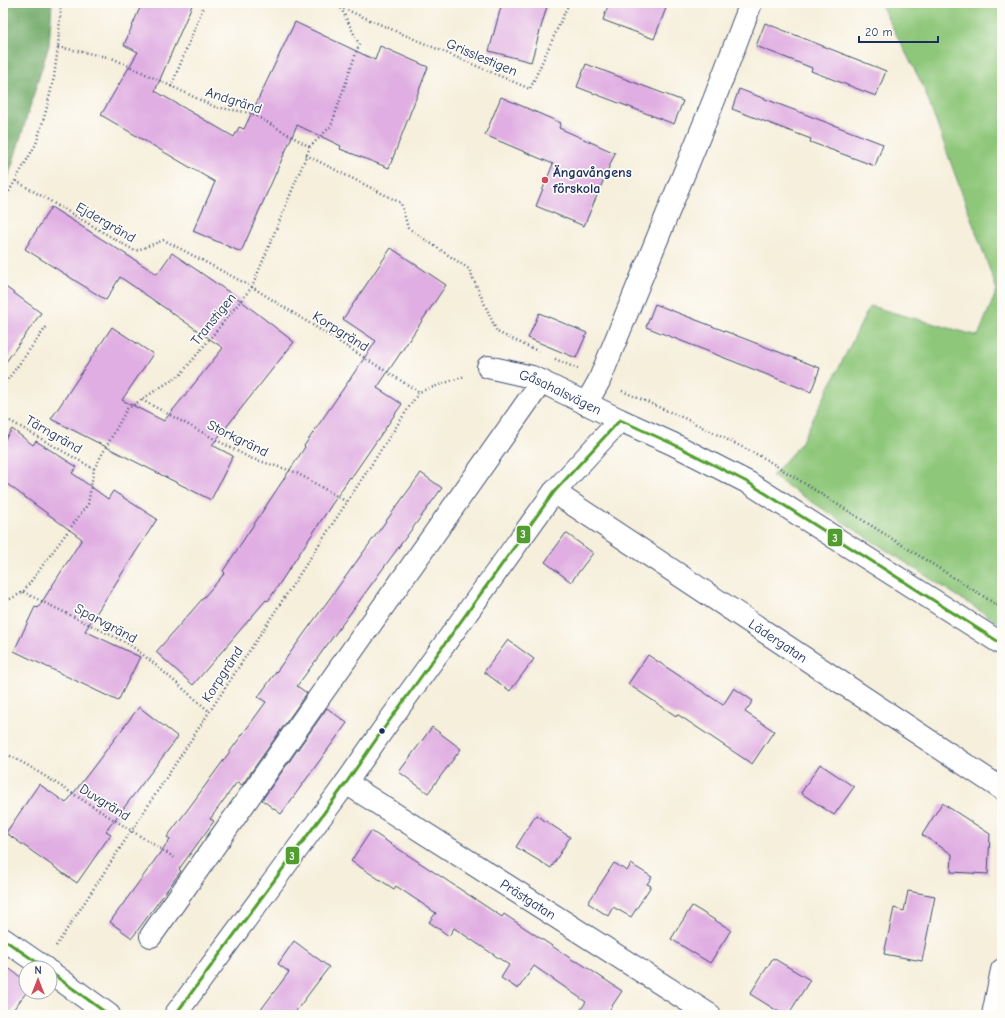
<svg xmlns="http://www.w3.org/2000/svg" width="1005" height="1018" font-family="'Comic Neue',sans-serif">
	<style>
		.green { fill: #8fc77a; stroke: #557b6c }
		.forest { fill: #73ac6a; stroke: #476e64 }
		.building { fill: #e0aee2 }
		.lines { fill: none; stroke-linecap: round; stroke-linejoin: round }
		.minor-casing { stroke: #3c4c71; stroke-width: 24 }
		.path { stroke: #3c4c71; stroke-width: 2.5; stroke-dasharray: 1 3; stroke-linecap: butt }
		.minor { stroke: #fff; stroke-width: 22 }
		.bus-1-casing { stroke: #fdfcf7; stroke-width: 6 }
		.bus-1 { stroke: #509e2f; stroke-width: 3 }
		.poi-dot { fill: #d1495b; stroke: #fdfcf7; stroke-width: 1.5 }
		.bus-dot { fill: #1b2f5e; stroke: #fdfcf7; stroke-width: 1.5 }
		.labels { text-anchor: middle; stroke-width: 3.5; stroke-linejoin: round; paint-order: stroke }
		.street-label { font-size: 14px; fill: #1b2f5e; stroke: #fdfcf7 }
		.poi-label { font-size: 14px; font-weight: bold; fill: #1b2f5e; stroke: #fdfcf7; text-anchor: start }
		.line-badge { stroke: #fdfcf7; stroke-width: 1.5 }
		.badge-label { font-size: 11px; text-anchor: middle; font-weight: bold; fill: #fff }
	</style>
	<rect width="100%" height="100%" fill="#fdfcf7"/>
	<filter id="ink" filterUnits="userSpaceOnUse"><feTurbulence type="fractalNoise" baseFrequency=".025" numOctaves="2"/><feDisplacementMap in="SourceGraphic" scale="8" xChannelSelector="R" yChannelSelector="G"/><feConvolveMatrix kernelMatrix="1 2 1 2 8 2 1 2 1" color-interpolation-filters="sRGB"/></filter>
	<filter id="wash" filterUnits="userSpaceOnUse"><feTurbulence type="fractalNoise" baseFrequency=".012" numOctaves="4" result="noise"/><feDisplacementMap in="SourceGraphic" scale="16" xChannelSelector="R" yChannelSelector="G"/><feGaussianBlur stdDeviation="0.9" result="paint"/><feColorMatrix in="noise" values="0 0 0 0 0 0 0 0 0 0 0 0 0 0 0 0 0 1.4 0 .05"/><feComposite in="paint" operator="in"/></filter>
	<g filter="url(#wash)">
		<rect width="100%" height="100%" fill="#f6efdc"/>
		<polygon class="green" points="880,3 1002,3 1002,625 772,476 801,443 870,306 978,336 997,290 923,86"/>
		<polygon class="forest" points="7,3 52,3 49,45 6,185 3,188 3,22"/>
		<g id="blocks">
			<g class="building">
				<polygon points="142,3 193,3 155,91 234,137 239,127 244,129 295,22 375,60 380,46 428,67 389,168 340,149 341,146 297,125 241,252 193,231 215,182 101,115 138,52 124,45"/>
				<polygon points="502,3 548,3 531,62 489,51"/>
				<polygon points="609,3 668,3 654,39 603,20"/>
				<polygon points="765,23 886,71 876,96 811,71 812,68 756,46"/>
				<polygon points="586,64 683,101 674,124 577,87"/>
				<polygon points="739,89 883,144 875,166 810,142 811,139 732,109"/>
				<polygon points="501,97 561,123 559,128 615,153 584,226 536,206 553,164 485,135"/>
				<polygon points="51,207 157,274 172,253 236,297 294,342 212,445 233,456 211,500 51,419 112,327 153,354 122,400 164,421 223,348 120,277 106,300 25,249"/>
				<polygon points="391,248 446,285 377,388 402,404 351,478 350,477 268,601 266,600 193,685 156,652 225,573 223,571 305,447 304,446 376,341 343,319"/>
				<polygon points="3,285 41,313 3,366"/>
				<polygon points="655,304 820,368 811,392 646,327"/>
				<polygon points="539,313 587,333 576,358 528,338"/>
				<polygon points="12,429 33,445 36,441 77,467 72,473 108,499 113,491 157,519 85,631 140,657 118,701 14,651 35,607 38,608 82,539 3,481 3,442"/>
				<polygon points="421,473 442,488 297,686 307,693 242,785 237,782 210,819 214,821 179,869 181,871 132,938 110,922 170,839 167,837 191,805 266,702 258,697"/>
				<polygon points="566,533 593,553 571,582 545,562"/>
				<polygon points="508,640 534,659 510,691 484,672"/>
				<polygon points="648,655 723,705 734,688 753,701 745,712 774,731 752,764 677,714 676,716 628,684"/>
				<polygon points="139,707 178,737 106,831 111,834 77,883 6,833 39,784 66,803"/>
				<polygon points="327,708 347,723 281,814 262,800"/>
				<polygon points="432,727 461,749 428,793 399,772"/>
				<polygon points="820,764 854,787 834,815 801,793"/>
				<polygon points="942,803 990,834 988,874 951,872 952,854 922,835"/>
				<polygon points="536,815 570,837 551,868 516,847"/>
				<polygon points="371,831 434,872 502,917 504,914 576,962 577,961 622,991 606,1015 577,1015 586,1002 534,966 518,989 501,978 509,965 454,928 449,936 429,922 436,913 396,886 394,889 351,861"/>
				<polygon points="614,863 627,871 631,864 652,877 647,884 651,886 631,917 613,907 608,916 588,903"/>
				<polygon points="908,891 935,896 922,961 884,954 894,908 904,911"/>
				<polygon points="692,906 731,930 710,963 671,939"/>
				<polygon points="294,941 329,967 293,1015 257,1015 289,972 278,964"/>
				<polygon points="773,958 810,980 788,1015 784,1015 750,994"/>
				<polygon points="3,964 26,981 26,993 9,1015 3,1015"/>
			</g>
		</g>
	</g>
	<g filter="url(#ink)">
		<use href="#blocks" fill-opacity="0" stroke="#3c4c71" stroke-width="1"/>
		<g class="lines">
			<defs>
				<g id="minor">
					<path id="s1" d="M488,367L532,377L620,420L673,444L749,483L1002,644"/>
					<polyline points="586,404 599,381 714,100 751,3"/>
					<path id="s2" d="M554,492L1002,789"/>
					<path id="s3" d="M346,783L710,1015"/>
					<polyline points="151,936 542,381"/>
					<polyline points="3,939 45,968"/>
					<polyline points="50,972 109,1015"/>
					<polyline points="175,1015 346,783 382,731 554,492 620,420"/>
					<polyline points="993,1015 1002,970"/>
				</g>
			</defs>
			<use href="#minor" class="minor-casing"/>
			<g class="path">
				<polyline points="340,7 530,89 569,3"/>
				<polyline points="58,47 112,58 215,107 251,113 310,147"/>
				<polyline points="171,87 205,3"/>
				<polyline points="306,155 401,203 408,228 469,269 497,332 540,352"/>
				<polyline points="16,181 135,251 164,240 252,287 419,392"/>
				<polyline points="3,202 36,144 46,111 54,77 58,47 61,3"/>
				<polyline points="555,359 578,369"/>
				<polyline points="3,386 47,326"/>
				<polyline points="622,391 686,419 764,458 1002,608"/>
				<polyline points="142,400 250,458 295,472 347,502"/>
				<polyline points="3,417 94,469"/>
				<polyline points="23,592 129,644 151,661 210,712"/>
				<polyline points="3,603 23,592 88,504 94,469 127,409 181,374 252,287 310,147 331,126 359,44 340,6 341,3"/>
				<polyline points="3,752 27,765 175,858"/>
				<polyline points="56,946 419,392 465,376"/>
			</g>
			<use href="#minor" class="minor"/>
			<defs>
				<g id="bus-1">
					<polyline points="3,939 45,968"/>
					<polyline points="50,972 109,1015"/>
					<polyline points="175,1015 346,783 382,731 554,492 620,420 673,444 749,483 1002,644"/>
				</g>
			</defs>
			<use href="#bus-1" class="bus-1-casing"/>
			<use href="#bus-1" class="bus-1"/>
		</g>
	</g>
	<circle class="poi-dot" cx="545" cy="180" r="4"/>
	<circle class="bus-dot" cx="382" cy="731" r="3.5"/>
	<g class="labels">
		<g class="street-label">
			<text transform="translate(482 57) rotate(23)" y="5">Grisslestigen</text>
			<text transform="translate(234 100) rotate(18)" y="5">Andgränd</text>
			<text transform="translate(106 222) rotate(30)" y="5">Ejdergränd</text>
			<text transform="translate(213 319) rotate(-51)" y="5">Transtigen</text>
			<text transform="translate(341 331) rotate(32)" y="5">Korpgränd</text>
			<text dy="5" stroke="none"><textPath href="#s1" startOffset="77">Gåsahalsvägen</textPath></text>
			<text transform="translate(54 434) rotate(30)" y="5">Tärngränd</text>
			<text transform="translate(238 438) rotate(26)" y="5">Storkgränd</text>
			<text transform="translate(106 623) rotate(28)" y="5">Sparvgränd</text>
			<text dy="5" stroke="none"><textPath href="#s2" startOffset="269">Lädergatan</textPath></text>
			<text transform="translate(222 674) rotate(-57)" y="5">Korpgränd</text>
			<text transform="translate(105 802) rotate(32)" y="5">Duvgränd</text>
			<text dy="5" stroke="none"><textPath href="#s3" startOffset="216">Prästgatan</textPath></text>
		</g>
		<g class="poi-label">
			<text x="553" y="177">Ängavångens<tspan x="553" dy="16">förskola</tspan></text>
		</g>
	</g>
	<g class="line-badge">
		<rect x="516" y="525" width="15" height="19" rx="4" fill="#509e2f"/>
		<rect x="827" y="528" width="16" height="19" rx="4" fill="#509e2f"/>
		<rect x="285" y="846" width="15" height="19" rx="4" fill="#509e2f"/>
	</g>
	<g class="badge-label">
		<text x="523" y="538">3</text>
		<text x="835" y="542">3</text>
		<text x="292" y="860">3</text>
	</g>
	<rect width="1005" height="1018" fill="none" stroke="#fdfcf7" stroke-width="16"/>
	<g transform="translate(38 980)"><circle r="19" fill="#fdfcf7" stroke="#a3aaba"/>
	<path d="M0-3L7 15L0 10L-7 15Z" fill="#d1495b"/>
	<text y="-6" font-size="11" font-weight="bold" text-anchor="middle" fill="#1b2f5e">N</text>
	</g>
	<path d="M859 36v6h79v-6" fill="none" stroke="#1b2f5e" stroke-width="2"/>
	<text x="865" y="36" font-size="12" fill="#1b2f5e" stroke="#fdfcf7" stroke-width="3" paint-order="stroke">20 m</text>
</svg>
